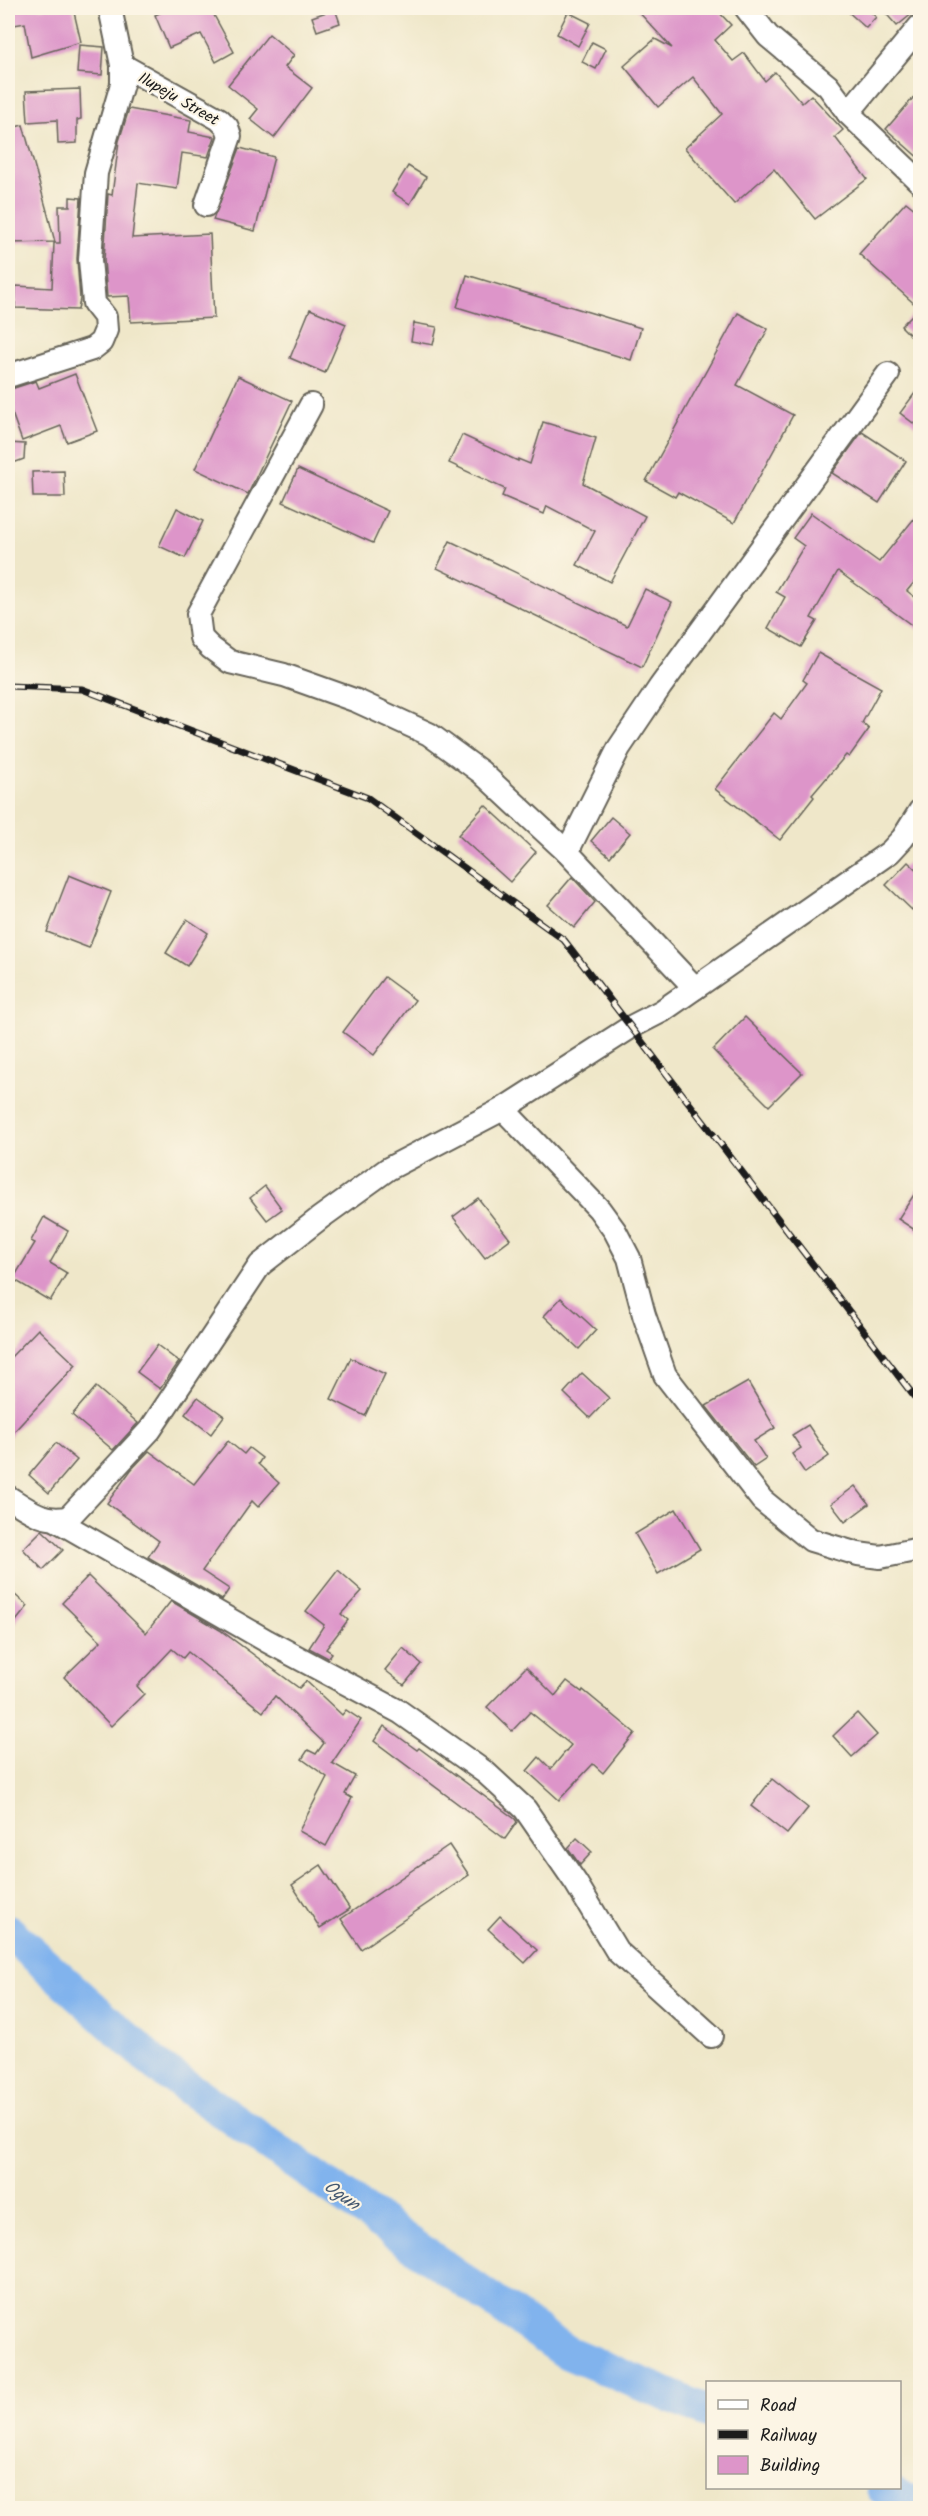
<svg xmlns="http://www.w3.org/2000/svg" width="928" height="2516" font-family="Kalam,sans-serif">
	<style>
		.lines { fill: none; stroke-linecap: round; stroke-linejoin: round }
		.river { stroke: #81b3ed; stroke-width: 34 }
		.building { fill: #dd95c9 }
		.minor-casing { stroke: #666359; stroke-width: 26 }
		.minor { stroke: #fff; stroke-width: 22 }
		.rail-casing { stroke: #1c1c1c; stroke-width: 7 }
		.rail { stroke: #fcf5e5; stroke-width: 4.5; stroke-dasharray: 14; stroke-linecap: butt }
		.labels { text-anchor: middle; stroke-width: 4.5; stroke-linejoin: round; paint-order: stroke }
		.street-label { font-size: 16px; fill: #1c1c1c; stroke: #fcf5e5 }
		.water-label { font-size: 18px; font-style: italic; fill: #445870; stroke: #fcf5e5 }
	</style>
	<rect width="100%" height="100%" fill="#fcf5e5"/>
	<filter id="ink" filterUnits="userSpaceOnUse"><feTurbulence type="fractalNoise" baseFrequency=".0167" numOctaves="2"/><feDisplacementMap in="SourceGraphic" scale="12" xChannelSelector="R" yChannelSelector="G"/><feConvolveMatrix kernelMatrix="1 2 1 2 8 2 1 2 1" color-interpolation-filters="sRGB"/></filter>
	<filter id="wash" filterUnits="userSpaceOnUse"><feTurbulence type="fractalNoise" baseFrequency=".008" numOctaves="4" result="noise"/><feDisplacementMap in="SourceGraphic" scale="24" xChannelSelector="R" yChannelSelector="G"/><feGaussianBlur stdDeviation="1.35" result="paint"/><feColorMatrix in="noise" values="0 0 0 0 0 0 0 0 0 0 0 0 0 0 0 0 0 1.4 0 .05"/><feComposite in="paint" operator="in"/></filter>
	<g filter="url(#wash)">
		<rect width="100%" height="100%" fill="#efe7c9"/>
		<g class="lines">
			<g class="river">
				<polyline points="8,1931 160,2068 566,2352 708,2412"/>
				<polyline points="883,2488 920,2506"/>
			</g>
		</g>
		<g id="blocks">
			<g class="building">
				<polygon points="8,8 73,8 81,42 31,57 25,23 8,26"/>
				<polygon points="171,8 210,8 234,52 216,62 201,34 169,48 155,15"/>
				<polygon points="635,8 715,8 731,25 715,40 733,61 744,53 765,81 775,72 802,103 811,95 843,130 835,137 867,179 815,219 774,169 734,204 685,148 722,114 693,77 658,107 624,66 655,39 672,48"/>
				<polygon points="844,8 866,8 876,17 866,28"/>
				<polygon points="881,8 919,8 897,26"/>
				<polygon points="335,9 340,23 317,31 312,17"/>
				<polygon points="568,12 590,23 578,46 557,34"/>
				<polygon points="269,34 294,55 285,67 312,88 274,138 250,119 258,109 228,85"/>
				<polygon points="592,42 606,49 596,69 582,62"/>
				<polygon points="79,45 104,47 102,75 77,73"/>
				<polygon points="80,89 81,119 77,120 77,143 58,144 57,120 28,122 26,91"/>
				<polygon points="921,89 921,160 886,129"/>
				<polygon points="129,109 191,120 189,132 215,137 208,157 182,153 177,189 138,183 132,238 210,234 214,318 131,322 129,296 107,297 104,260 108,194 112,195 119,141"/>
				<polygon points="23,125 47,211 55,242 8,243 8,129"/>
				<polygon points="240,148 274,157 255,231 213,220"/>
				<polygon points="408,166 426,177 410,204 392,192"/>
				<polygon points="70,197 81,198 77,259 80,299 78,310 15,308 16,286 52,288 54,243 60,243 59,206 70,206"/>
				<polygon points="906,202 921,214 921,346 901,326 919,308 859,254"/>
				<polygon points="467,275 641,328 631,360 457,307"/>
				<polygon points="310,309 346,324 325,373 290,358"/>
				<polygon points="738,313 768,329 737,385 793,415 734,523 678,492 675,497 646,481"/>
				<polygon points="414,323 437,327 433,345 411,341"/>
				<polygon points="75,374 97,431 67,442 61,426 22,441 8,402 8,390 36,381 39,388"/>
				<polygon points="238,376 292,401 248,494 195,469"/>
				<polygon points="921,385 921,429 900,413"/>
				<polygon points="543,422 596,438 583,483 645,516 610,582 577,565 595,531 547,506 544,514 502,496 505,489 449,463 462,435 518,461 518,459 530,464"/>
				<polygon points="862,432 906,461 879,503 832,473"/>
				<polygon points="8,443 25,444 24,459 16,462 8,461"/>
				<polygon points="298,469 388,511 373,543 283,502"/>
				<polygon points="64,471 65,497 33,497 32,472"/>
				<polygon points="177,508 203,521 185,558 159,546"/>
				<polygon points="921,510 921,574 907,591 921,602 921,632 838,571 811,618 817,621 801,647 768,628 785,597 776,592 804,546 793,538 811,513 879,562"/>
				<polygon points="450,541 627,626 645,589 672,602 642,667 437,568"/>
				<polygon points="818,653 881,688 862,723 869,729 849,757 846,755 812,795 814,797 780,840 715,789 774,713 781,719 807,683 803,680"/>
				<polygon points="485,805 536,852 510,882 458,835"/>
				<polygon points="611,817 630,833 610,857 591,841"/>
				<polygon points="908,862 921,874 921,901 912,910 886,885"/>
				<polygon points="69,875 111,892 89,948 47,932"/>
				<polygon points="572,877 595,902 574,928 548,905"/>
				<polygon points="187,919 208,933 187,966 166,953"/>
				<polygon points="384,977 415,1000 374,1055 343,1032"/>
				<polygon points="745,1017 802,1073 769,1106 713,1050"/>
				<polygon points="921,1184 921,1234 898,1219"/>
				<polygon points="265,1186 282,1209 267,1220 250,1198"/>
				<polygon points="478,1198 510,1239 485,1258 453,1217"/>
				<polygon points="44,1217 68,1231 50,1263 67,1273 50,1301 13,1279 35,1243 31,1241"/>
				<polygon points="561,1298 596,1330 579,1349 544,1316"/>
				<polygon points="38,1329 76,1365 8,1438 8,1360"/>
				<polygon points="157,1345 179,1362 160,1389 137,1372"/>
				<polygon points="351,1358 385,1374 365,1416 331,1399"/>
				<polygon points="582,1373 609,1398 590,1418 564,1393"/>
				<polygon points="748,1382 775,1428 754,1441 766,1459 754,1467 706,1406"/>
				<polygon points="96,1387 138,1423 113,1450 72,1415"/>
				<polygon points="198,1397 224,1416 211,1434 185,1414"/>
				<polygon points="808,1425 829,1456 805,1473 792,1454 801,1448 792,1435"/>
				<polygon points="228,1441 244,1454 249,1448 262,1458 258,1464 279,1483 258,1507 252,1501 202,1571 229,1589 222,1600 148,1557 159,1541 107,1503 131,1470 149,1451 194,1484"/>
				<polygon points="56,1443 77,1460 49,1493 29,1475"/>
				<polygon points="855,1486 869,1504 845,1522 831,1504"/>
				<polygon points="676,1509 700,1549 658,1574 635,1534"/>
				<polygon points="42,1530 63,1550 43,1570 23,1549"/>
				<polygon points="338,1570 362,1591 341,1614 348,1620 326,1649 332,1653 328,1658 309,1648 324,1625 306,1611"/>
				<polygon points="88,1576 146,1633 171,1601 220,1630 299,1688 306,1681 342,1715 346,1710 361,1720 332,1763 355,1776 345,1794 352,1798 326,1846 299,1831 327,1777 302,1759 308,1750 316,1754 324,1743 275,1696 263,1712 188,1652 183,1658 172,1649 137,1686 144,1694 111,1726 64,1677 101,1641 62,1603"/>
				<polygon points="8,1589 28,1606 8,1631"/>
				<polygon points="403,1648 421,1664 404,1685 385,1670"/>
				<polygon points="526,1667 555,1696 567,1681 582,1692 583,1690 635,1733 603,1773 593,1764 559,1800 527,1771 539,1757 551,1769 571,1745 530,1712 512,1731 487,1707"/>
				<polygon points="857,1713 877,1735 852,1757 833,1736"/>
				<polygon points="384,1726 417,1750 419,1748 515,1819 517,1822 505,1839 374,1741"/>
				<polygon points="772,1779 808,1808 787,1834 751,1806"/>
				<polygon points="577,1838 592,1852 580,1865 568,1848"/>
				<polygon points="449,1845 469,1875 361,1949 341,1919"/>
				<polygon points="321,1865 350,1909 320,1928 292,1885"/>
				<polygon points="500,1916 537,1950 525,1963 488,1929"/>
			</g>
		</g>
	</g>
	<g filter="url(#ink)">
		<use href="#blocks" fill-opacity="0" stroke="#666359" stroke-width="1.5"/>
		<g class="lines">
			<defs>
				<g id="minor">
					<polyline points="746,8 768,36 828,86 848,113 920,182"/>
					<polyline points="122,65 219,119 227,127 230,136 206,205"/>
					<polyline points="848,113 920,26"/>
					<polyline points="8,376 92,349 101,342 106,330 105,317 94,303 90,260 96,173 122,84 122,65 110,8"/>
					<polyline points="311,405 198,614 201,638 211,648 230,662 284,675 357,701 429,734 481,772 567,852 695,988"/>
					<polyline points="567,852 619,748 660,687 888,374"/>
					<polyline points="503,1109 599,1209 615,1231 629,1258 644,1315 665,1375 762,1500 811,1540 858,1554 880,1557 920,1549"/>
					<path d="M8,1497C27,1509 45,1524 69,1517L150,1430L260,1265L320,1218L388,1169L503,1109L631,1027L662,1011L890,852L903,838L920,811"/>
					<polyline points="58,1521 267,1641 400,1712 486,1773 525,1809 576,1883 617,1951 711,2036"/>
				</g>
			</defs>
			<use href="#minor" class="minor-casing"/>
			<use href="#minor" class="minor"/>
			<defs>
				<polyline id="rail" points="8,686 82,689 368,798 564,940 920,1404"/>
			</defs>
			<use href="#rail" class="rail-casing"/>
			<use href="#rail" class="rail"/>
		</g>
	</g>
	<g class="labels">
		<g class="street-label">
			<text transform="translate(179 98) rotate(30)" y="6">Ilupeju Street</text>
		</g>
		<g class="water-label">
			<text transform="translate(342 2195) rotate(35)" y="6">Ogun</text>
		</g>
	</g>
	<rect width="928" height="2516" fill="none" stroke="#fcf5e5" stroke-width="30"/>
	<rect x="706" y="2381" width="195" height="108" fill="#fcf5e5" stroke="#a29e95" stroke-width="1.5"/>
	<rect x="718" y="2400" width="30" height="9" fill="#ffffff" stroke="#a29e95" stroke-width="1.5"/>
	<text x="760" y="2411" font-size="18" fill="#1c1c1c">Road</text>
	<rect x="718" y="2430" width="30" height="9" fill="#1c1c1c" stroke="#a29e95" stroke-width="1.5"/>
	<text x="760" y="2441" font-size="18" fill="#1c1c1c">Railway</text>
	<rect x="718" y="2456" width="30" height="18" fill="#dd95c9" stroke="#a29e95" stroke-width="1.5"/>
	<text x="760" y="2471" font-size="18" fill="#1c1c1c">Building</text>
</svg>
